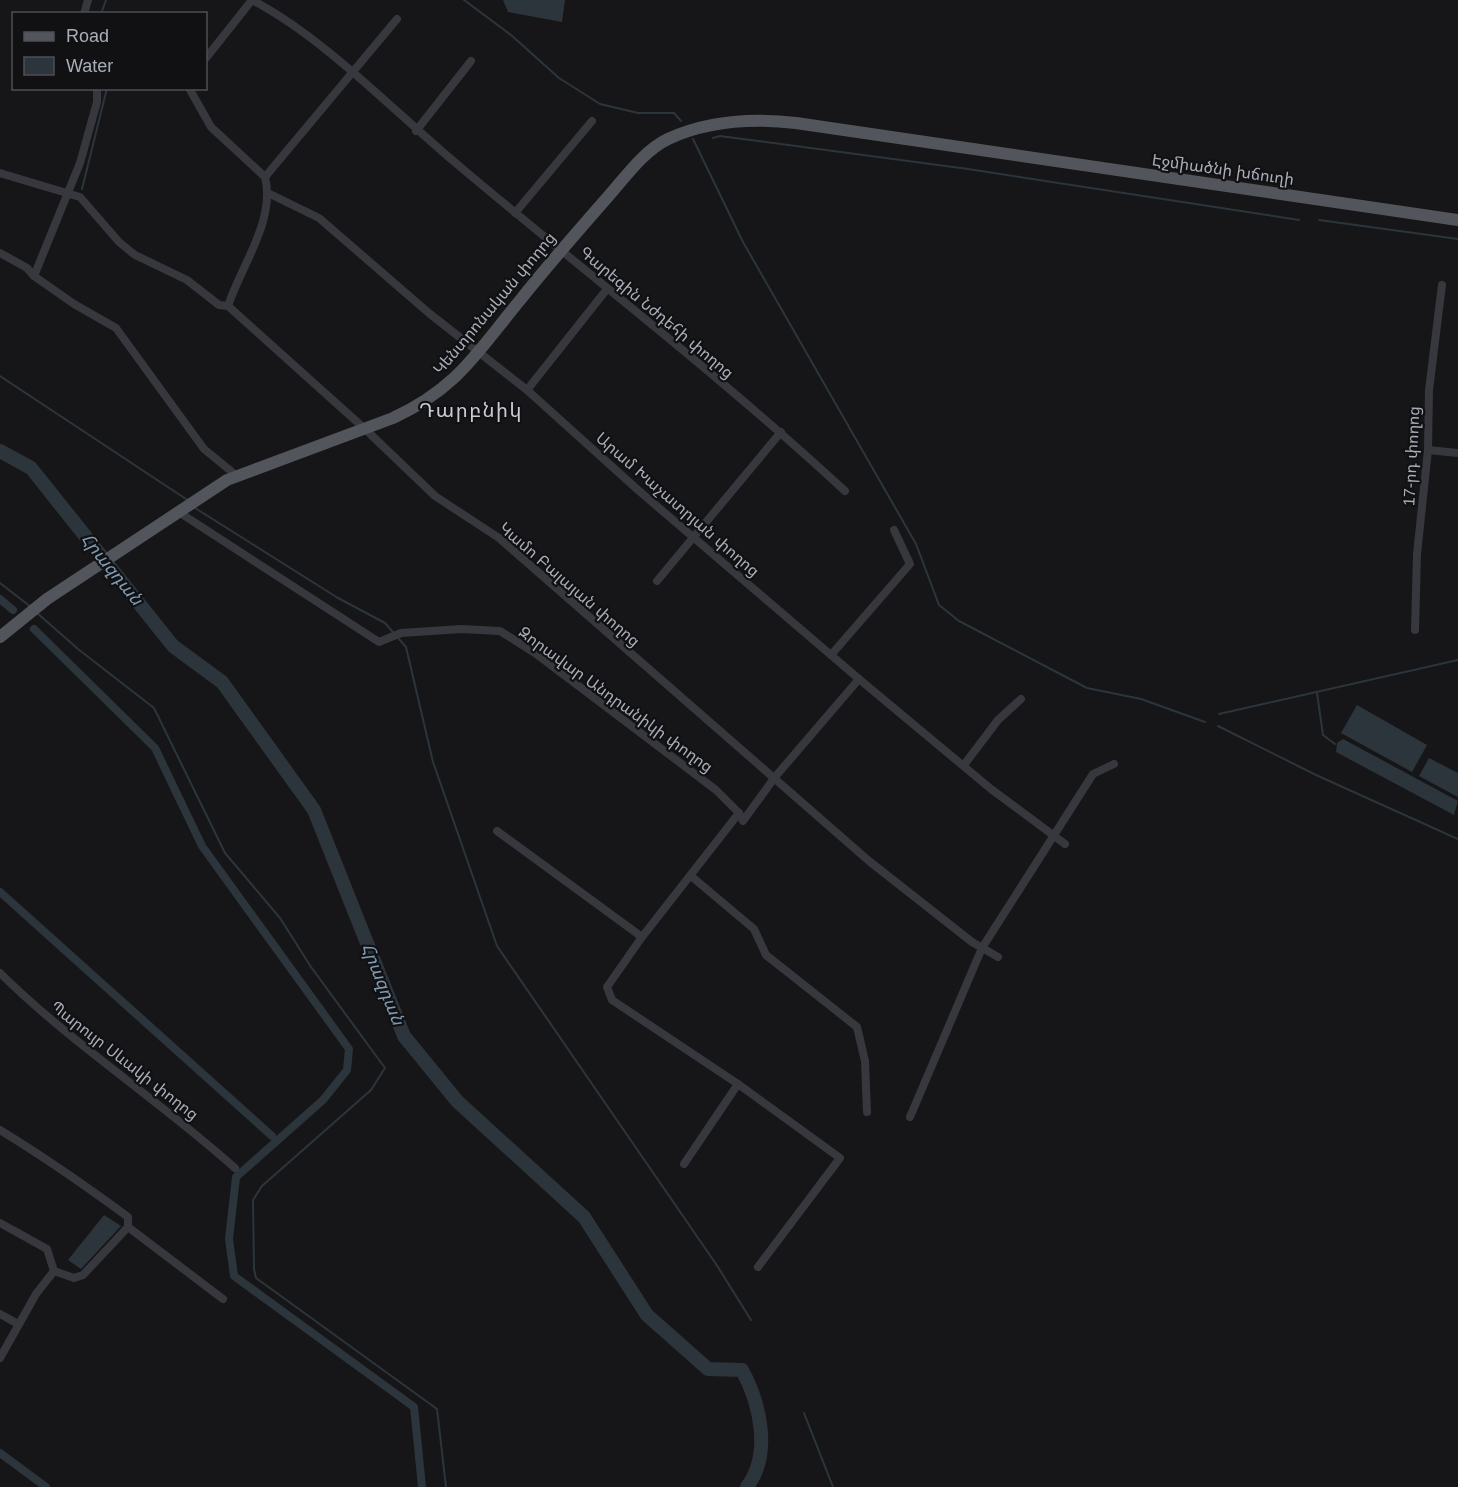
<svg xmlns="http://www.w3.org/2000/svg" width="1458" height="1487" font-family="Arial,'Noto Sans Armenian',sans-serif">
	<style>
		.water { fill: #2c353c }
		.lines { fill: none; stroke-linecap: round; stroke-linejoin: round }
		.stream { stroke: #2c353c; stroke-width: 2 }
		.canal { stroke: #2c353c; stroke-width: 8 }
		.river { stroke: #2c353c; stroke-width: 14 }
		.street { stroke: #37383d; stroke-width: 8 }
		.primary { stroke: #53555c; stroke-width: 12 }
		.labels { text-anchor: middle; stroke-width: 4.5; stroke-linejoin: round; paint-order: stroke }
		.street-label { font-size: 16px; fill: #a8adb8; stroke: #111113 }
		.water-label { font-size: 18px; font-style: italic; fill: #7f9bb3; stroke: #111113 }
		.quarter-label { font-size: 20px; letter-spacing: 1.5px; fill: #c9ccd4; stroke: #111113 }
	</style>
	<rect width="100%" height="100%" fill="#161618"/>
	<g class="water">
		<polygon points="503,0 565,0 562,22 508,12"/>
		<polygon points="1357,705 1427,745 1412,772 1341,733"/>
		<polygon points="1343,739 1458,801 1454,815 1336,752 1337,743"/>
		<polygon points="1429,758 1458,773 1458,797 1419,776"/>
		<polygon points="104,1215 121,1226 81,1269 68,1260"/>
	</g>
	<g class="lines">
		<g class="stream">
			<polyline points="464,0 511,35 559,78 600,104 638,113 674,113 681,121"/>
			<polyline points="101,14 106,0"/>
			<polyline points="713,138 720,136 968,169 1299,220"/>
			<polyline points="693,139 743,242 916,544 939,605 959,621 1087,688 1141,699 1205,722"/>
			<polyline points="82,189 107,88"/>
			<polyline points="1319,220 1458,239"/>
			<polyline points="0,376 189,501"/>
			<polyline points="195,508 338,598 385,623 406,647 433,762 497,946 716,1264 751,1320"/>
			<polyline points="0,583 31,607"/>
			<polyline points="37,613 78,649 154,708 225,853 280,918 311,967 385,1068 371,1090 262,1186 253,1200 254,1269 256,1278 437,1409 446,1487"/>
			<polyline points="1317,693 1323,735 1335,744"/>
			<polyline points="1219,714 1458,660"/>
			<polyline points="1218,726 1316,775 1458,839"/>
			<polyline points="804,1413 833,1487"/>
		</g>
		<g class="canal">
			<polyline points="0,599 13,610"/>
			<polyline points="34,629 155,748 202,846 349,1049 347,1070 323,1100 236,1177 229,1239 234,1276 414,1407 422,1487"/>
			<polyline points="0,892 272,1136"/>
			<polyline points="0,1453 46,1487"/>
		</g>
		<path class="river" d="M0,451L31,468L173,646L222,682L314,810L404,1036L457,1101L584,1217L647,1315L708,1369L742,1370C760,1403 772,1454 747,1487"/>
		<g class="street">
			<path d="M252,0C328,40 397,115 464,170C591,277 723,378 845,491"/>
			<polyline points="84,14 88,0"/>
			<polyline points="206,58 252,0"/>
			<path d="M189,88L211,127L265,177C276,220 241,266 228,306"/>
			<polyline points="416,131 471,61"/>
			<polyline points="0,173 80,197 119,242 135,255 187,280 219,305 228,306 365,429 435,496 499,538 869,861 972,942 998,957"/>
			<polyline points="265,177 397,19"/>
			<polyline points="268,193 319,218 430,314 527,390 638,490 859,679 991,789 1065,844"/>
			<polyline points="515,213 592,121"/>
			<polyline points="0,253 27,268 34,276 74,304 116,328 204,449 237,476"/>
			<polyline points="34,276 80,163 97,102 97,88"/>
			<polyline points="527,390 607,289"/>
			<polyline points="1428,450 1458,453"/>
			<polyline points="177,511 379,642 401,633 461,629 500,631 535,653 716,790 739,813 642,937 607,987 612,1000 738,1084 840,1158 758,1267"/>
			<polyline points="657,581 781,432"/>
			<polyline points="1415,630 1417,554 1428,450 1429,390 1442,285"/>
			<polyline points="831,655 910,564 894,530"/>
			<polyline points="964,765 998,720 1021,699"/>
			<polyline points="739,813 743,821 775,777 859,679"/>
			<polyline points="497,831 642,937"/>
			<polyline points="691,876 754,929 766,955 857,1027 865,1061 867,1112"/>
			<path d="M0,973C72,1044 159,1100 235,1168"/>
			<polyline points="910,1117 982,948 1093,774 1114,764"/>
			<path d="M0,1130C44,1157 86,1186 128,1217V1227"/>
			<polyline points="684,1164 738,1084"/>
			<polyline points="0,1223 47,1249 54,1271"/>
			<polyline points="128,1227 223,1299"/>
			<polyline points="0,1314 18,1324"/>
			<polyline points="0,1358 36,1294 54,1271 74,1278 83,1275 128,1227"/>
		</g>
		<path class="primary" d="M0,637L47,599L227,480L393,418C458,388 477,352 521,299C548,265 577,232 606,199C624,179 643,151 668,139C709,120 752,118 796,123L1458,220"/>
	</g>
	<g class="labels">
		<g class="street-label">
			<text transform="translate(1223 169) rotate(8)" y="6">Էջմիածնի խճուղի</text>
			<text transform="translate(494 303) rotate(-50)" y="6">Կենտրոնական փողոց</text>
			<text transform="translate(657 312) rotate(40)" y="6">Գարեգին Նժդեհի փողոց</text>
			<text transform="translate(1411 456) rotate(-87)" y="6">17-րդ փողոց</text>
			<text transform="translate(678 504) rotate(41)" y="6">Արամ Խաչատրյան փողոց</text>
			<text transform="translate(570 584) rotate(41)" y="6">Կամո Բալայան փողոց</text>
			<text transform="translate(616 699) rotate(36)" y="6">Զորավար Անդրանիկի փողոց</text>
			<text transform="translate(125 1060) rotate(38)" y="6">Պարույր Սևակի փողոց</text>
		</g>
		<g class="water-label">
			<text transform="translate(112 569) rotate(51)" y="6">Հրազդան</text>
			<text transform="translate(383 984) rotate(68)" y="6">Հրազդան</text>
		</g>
		<g class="quarter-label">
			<text x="471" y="417">Դարբնիկ</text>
		</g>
	</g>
	<rect x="12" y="12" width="195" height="78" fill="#111113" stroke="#4d4f55" stroke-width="1.5"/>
	<rect x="24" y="32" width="30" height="9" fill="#53555c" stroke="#4d4f55" stroke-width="1.5"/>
	<text x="66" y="42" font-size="18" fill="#a8adb8">Road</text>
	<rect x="24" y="57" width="30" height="18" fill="#2c353c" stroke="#4d4f55" stroke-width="1.5"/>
	<text x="66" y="72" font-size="18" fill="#a8adb8">Water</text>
</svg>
